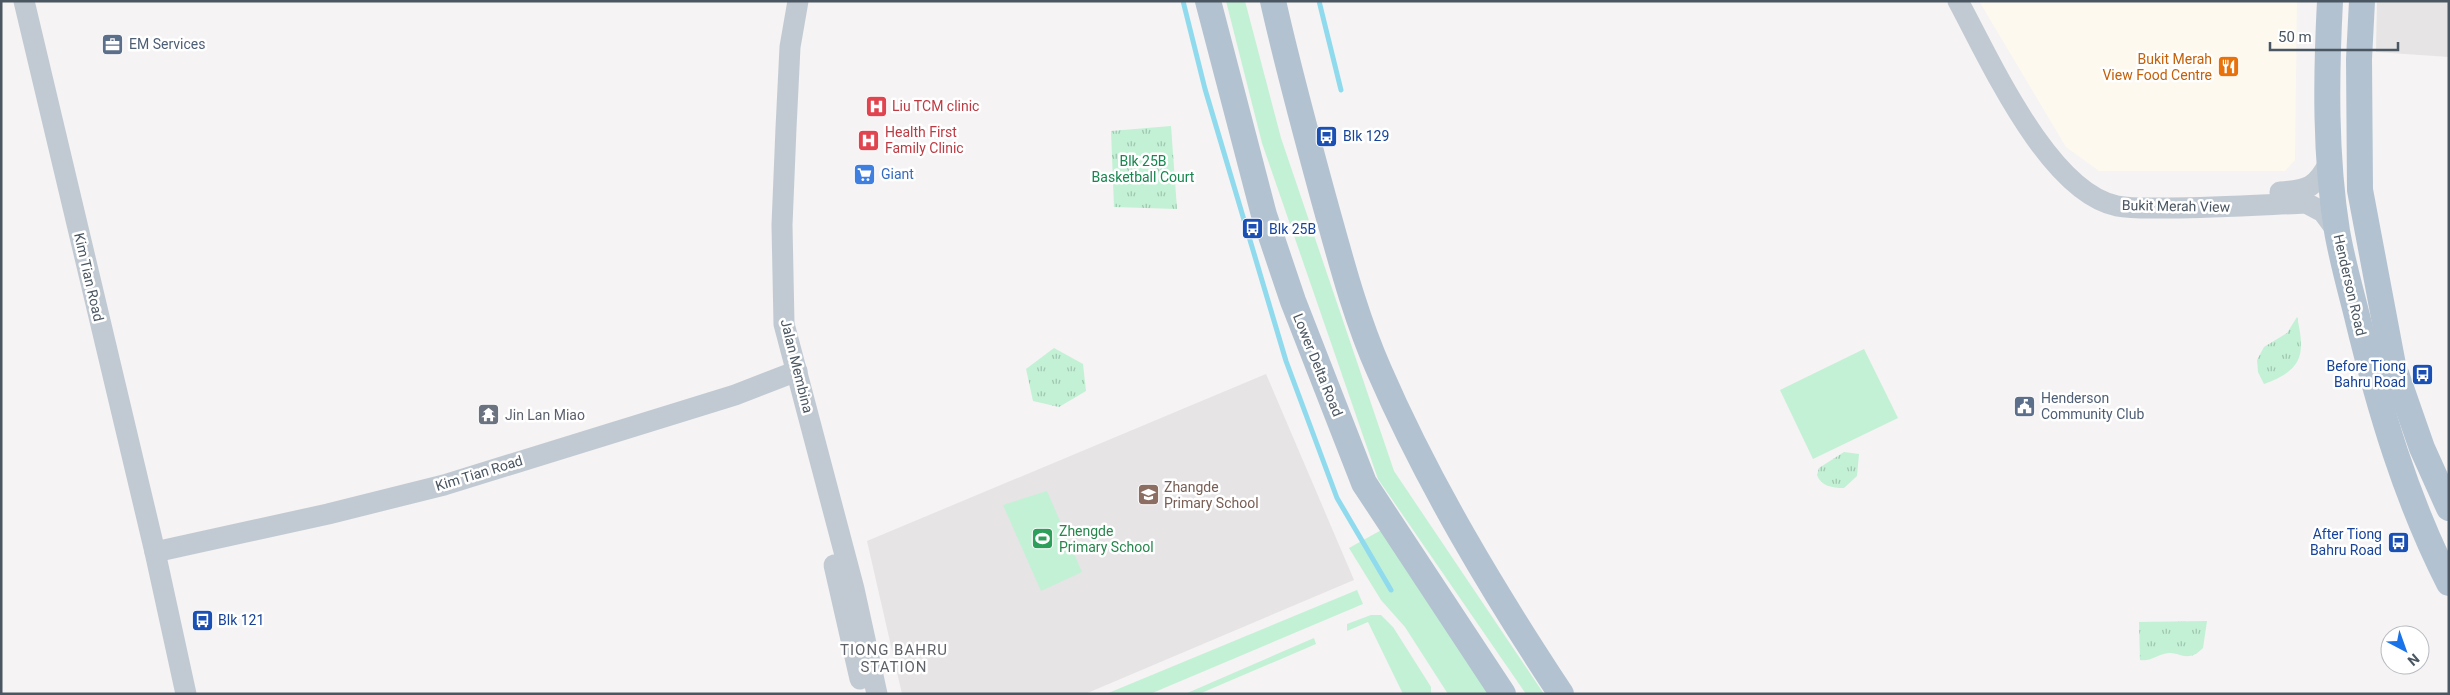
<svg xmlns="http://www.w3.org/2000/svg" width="2450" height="695" font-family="Roboto,sans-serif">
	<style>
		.commercial { fill: #fdf9ef }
		.education { fill: #e6e4e5 }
		.green { fill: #c3f1d5 }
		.park { fill: url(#park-tufts) }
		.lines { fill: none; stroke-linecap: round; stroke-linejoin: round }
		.stream { stroke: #90daee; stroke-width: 5 }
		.minor { stroke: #c1cad2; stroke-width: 21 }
		.major { stroke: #b3c2d1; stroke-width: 26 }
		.labels { text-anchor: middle; stroke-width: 5; stroke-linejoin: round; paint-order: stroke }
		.service-label { font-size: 14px; fill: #4e5e75; stroke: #fff; text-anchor: start }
		.food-label { font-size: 14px; fill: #c56008; stroke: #fff; text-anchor: end }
		.health-label { font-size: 14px; fill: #be3a42; stroke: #fff; text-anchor: start }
		.transit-label { font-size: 14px; fill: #164399; stroke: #fff; text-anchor: start }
		.park-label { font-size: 14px; fill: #17864f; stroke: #fff }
		.shop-label { font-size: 14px; fill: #366cbe; stroke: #fff; text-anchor: start }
		.street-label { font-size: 14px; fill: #4a5661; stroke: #fff }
		.worship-label { font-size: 14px; fill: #5b616d; stroke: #fff; text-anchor: start }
		.education-label { font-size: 14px; fill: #785e54; stroke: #fff; text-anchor: start }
		.leisure-label { font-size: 14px; fill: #27864d; stroke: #fff; text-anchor: start }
		.neighbourhood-label { font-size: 15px; letter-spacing: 1px; fill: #5f6368; stroke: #fff }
	</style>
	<defs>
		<pattern id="park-tufts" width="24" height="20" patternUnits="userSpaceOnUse" patternTransform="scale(1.25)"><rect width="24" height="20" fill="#c3f1d5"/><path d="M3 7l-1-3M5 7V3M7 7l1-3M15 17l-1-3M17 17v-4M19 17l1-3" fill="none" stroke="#a0c6b0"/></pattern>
	</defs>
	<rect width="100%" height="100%" fill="#f5f3f3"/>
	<polygon class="commercial" points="1979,1 2297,1 2295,160 2285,171 2099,171 2066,147"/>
	<g class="education">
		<polygon points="2377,1 2449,1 2449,57 2376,52"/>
		<polygon points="1266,374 1354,580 1085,694 902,694 867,541"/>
	</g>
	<g class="green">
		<polygon points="1226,1 1245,1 1281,138 1394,471 1544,694 1526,694 1378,479 1262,143"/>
		<polygon points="1864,349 1898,418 1813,459 1780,390"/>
		<polygon points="1047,491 1082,572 1041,591 1003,505"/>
		<polygon points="1385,528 1496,694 1448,694 1405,627 1381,600 1349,548"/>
		<polygon points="1357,590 1363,604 1150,694 1106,694"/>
		<polygon points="1371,615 1381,615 1393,627 1431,687 1431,694 1403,694 1368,622 1347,631 1347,624"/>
		<polygon points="1314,638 1316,644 1199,694 1185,694"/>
	</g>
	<g class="park">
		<polygon points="1171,126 1177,209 1114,207 1111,131"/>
		<path d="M2297,317C2306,356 2302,370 2264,384L2258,372L2257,360L2264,347L2287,333Z"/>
		<polygon points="1054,348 1083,364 1086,391 1059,407 1033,401 1026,369"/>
		<path d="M1844,452L1859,454L1857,476L1844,488C1832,488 1821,486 1817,475L1819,468Z"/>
		<path d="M2207,621L2203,648C2199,652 2195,655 2190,656C2182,657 2177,653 2170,653C2159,653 2151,662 2140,660L2139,622Z"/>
	</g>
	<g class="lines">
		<g class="stream">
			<polyline points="1183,1 1205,89 1286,361 1337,498 1391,590"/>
			<polyline points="1319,1 1341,90"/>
		</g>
		<g class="minor">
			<polyline points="24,1 155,552 186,694"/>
			<polyline points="798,1 790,47 786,128 782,225 784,324 854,589 877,694"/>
			<path d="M1958,1C1989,58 2048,192 2117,206C2133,209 2153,208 2170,208C2215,208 2261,205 2306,203L2323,212L2337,231"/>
			<path d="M2280,192C2308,190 2316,188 2330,161"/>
			<polyline points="155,552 328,514 444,485 735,395 797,371"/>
			<polyline points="834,565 860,679"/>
		</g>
		<g class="major">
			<polyline points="1208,1 1264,215 1293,301 1364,483 1503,694"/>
			<path d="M1273,1C1288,68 1306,134 1324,200C1340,257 1355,316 1379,370C1428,483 1493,591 1561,694"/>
			<path d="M2330,1C2326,77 2325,156 2337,231C2342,260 2350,288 2357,316C2379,407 2406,499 2449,583"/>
			<polyline points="2362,1 2359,59 2360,190 2393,365 2422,448 2449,508"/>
		</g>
	</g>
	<defs>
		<symbol id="office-square" viewBox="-11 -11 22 22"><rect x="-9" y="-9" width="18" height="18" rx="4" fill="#5c6f8a" stroke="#fff"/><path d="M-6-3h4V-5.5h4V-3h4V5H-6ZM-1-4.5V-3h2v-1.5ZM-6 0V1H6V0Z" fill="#fff"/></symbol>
		<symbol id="restaurant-square" viewBox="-11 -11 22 22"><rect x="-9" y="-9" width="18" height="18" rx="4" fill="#e8710a" stroke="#fff"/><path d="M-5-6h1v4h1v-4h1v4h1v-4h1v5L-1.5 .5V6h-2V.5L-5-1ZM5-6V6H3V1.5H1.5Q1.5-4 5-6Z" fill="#fff"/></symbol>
		<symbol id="hospital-square" viewBox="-11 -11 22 22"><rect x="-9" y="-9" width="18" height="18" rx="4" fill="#e0444e" stroke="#fff"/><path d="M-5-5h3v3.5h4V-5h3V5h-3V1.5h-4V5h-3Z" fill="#fff"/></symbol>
		<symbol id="bus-square" viewBox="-11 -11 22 22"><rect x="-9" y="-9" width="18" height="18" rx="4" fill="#1a4fb4" stroke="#fff"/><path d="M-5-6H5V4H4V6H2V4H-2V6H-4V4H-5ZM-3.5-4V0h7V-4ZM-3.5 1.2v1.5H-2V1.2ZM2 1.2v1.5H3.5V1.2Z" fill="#fff"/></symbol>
		<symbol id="supermarket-square" viewBox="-11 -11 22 22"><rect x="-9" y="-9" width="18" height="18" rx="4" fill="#3f7fe0" stroke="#fff"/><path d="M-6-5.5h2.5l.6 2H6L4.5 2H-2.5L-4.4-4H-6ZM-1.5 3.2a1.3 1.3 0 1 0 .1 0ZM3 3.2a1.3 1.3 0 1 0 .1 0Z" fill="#fff"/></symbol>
		<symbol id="civic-square" viewBox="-11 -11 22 22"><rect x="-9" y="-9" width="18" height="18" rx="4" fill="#5c6f8a" stroke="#fff"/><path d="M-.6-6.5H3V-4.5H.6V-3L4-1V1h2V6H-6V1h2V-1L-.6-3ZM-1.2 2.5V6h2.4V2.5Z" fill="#fff"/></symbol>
		<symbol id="temple-square" viewBox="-11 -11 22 22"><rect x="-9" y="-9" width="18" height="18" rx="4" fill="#6b7280" stroke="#fff"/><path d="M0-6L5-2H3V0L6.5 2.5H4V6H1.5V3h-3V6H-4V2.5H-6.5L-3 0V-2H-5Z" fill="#fff"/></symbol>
		<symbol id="school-square" viewBox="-11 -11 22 22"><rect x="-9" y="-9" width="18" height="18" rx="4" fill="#8d6e63" stroke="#fff"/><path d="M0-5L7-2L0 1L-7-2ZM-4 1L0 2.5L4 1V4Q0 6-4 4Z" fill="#fff"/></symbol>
		<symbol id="stadium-square" viewBox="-11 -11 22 22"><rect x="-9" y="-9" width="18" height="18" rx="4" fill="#2e9e5b" stroke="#fff"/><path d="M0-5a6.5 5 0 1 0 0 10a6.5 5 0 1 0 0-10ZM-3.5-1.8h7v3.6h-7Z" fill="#fff"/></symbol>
	</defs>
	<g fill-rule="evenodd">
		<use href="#office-square" x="100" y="32" width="25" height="25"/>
		<use href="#restaurant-square" x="2216" y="54" width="25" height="25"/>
		<use href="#hospital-square" x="864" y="94" width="25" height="25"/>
		<use href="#bus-square" x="1314" y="124" width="25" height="25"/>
		<use href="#hospital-square" x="856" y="128" width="25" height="25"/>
		<use href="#supermarket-square" x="852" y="162" width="25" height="25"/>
		<use href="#bus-square" x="1240" y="216" width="25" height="25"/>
		<use href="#bus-square" x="2410" y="362" width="25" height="25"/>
		<use href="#civic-square" x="2012" y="394" width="25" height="25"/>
		<use href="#temple-square" x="476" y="402" width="25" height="25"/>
		<use href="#school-square" x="1136" y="482" width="25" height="25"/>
		<use href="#stadium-square" x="1030" y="526" width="25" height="25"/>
		<use href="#bus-square" x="2386" y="530" width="25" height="25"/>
		<use href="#bus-square" x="190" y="608" width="25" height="25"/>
	</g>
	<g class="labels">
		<g class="service-label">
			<text x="129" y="49">EM Services</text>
			<text x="2041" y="403">Henderson<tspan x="2041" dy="16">Community Club</tspan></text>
		</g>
		<g class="food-label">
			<text x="2212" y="64">Bukit Merah<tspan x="2212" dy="16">View Food Centre</tspan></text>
		</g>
		<g class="health-label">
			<text x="892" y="111">Liu TCM clinic</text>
			<text x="885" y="137">Health First<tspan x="885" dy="16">Family Clinic</tspan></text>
		</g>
		<g class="transit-label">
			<text x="1343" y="141">Blk 129</text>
			<text x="1269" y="234">Blk 25B</text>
			<text x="2406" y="371" text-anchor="end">Before Tiong<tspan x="2406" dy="16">Bahru Road</tspan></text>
			<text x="2382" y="539" text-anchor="end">After Tiong<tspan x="2382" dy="16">Bahru Road</tspan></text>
			<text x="218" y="625">Blk 121</text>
		</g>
		<g class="park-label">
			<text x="1143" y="166">Blk 25B<tspan x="1143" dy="16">Basketball Court</tspan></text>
		</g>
		<g class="shop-label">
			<text x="881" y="179">Giant</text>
		</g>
		<g class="street-label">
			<text transform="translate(2176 206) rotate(1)" y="5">Bukit Merah View</text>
			<text transform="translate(89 277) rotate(77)" y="5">Kim Tian Road</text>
			<text transform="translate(2350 285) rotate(77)" y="5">Henderson Road</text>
			<text transform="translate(1318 365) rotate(68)" y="5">Lower Delta Road</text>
			<text transform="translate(797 366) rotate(76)" y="5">Jalan Membina</text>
			<text transform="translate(479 473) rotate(-17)" y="5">Kim Tian Road</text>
		</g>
		<g class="worship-label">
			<text x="505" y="420">Jin Lan Miao</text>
		</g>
		<g class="education-label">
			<text x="1164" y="492">Zhangde<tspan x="1164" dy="16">Primary School</tspan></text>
		</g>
		<g class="leisure-label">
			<text x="1059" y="536">Zhengde<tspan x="1059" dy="16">Primary School</tspan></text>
		</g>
		<g class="neighbourhood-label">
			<text x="894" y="655">TIONG BAHRU<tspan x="894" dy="17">STATION</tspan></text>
		</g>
	</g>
	<rect width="2450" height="695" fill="none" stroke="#4a5661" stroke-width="5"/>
	<g transform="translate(2405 650) rotate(139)"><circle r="24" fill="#ffffff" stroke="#b7bbc0"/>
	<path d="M0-4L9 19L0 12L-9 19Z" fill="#1a73e8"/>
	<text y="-8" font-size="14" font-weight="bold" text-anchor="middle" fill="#4a5661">N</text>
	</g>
	<path d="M2270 42v8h128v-8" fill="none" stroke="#4a5661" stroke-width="2.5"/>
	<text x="2278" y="42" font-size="15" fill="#4a5661" stroke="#ffffff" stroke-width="4" paint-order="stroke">50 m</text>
</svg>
